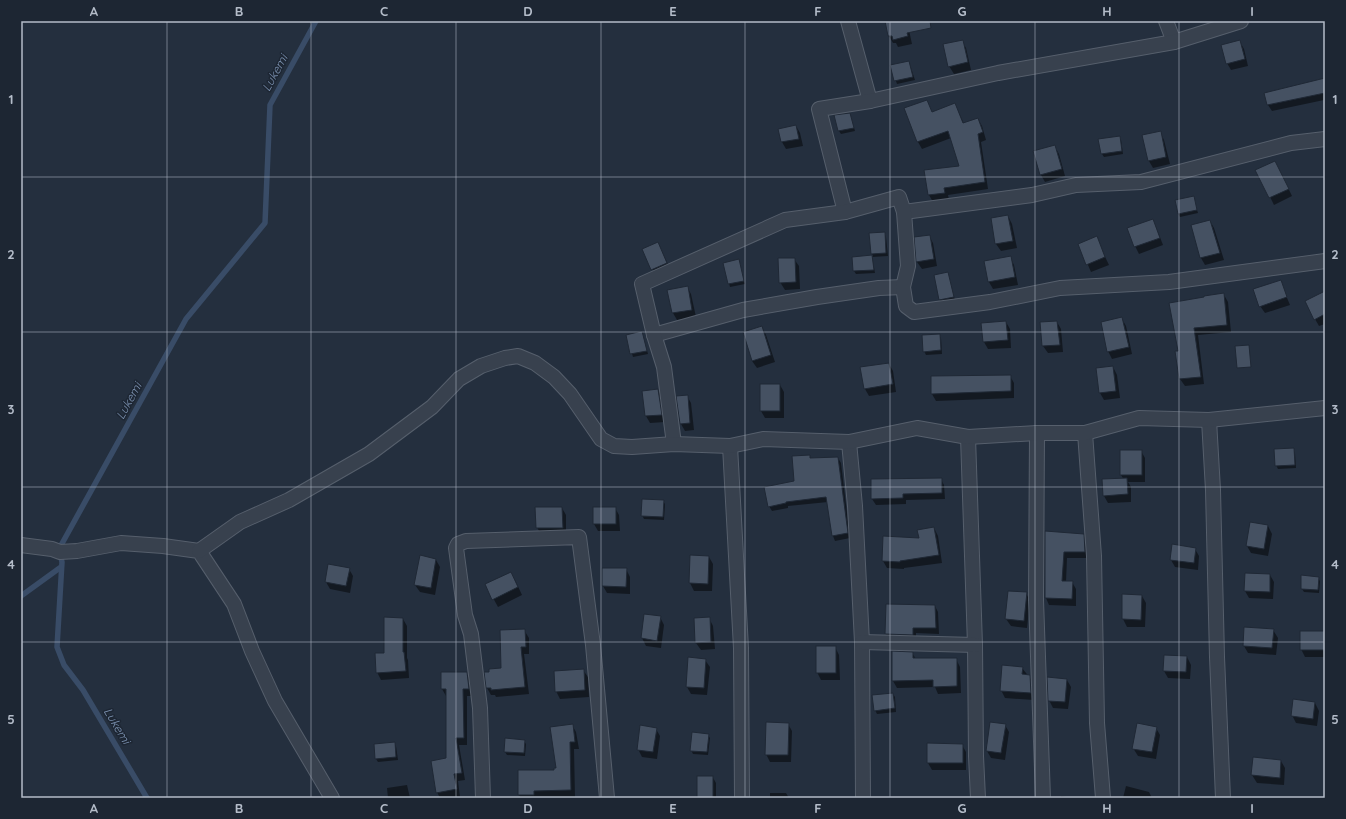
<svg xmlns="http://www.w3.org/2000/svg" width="1346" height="819" font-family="Quicksand,sans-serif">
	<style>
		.shadow { fill: #0007 }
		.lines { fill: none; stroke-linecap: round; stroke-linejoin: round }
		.stream { stroke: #394c67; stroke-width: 5.5 }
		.building { fill: #455162; stroke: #1f2835 }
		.minor-casing { stroke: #565f6c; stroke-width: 16 }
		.minor { stroke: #38414e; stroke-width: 14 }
		.grid { fill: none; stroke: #b4bcc9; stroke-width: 1; stroke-opacity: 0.55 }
		.labels { text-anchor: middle; stroke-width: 3; stroke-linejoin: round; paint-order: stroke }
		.water-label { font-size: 12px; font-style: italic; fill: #7c92b1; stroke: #1d2633 }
		.neatline { fill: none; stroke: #b4bcc9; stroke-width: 1.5 }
		.grid-label { font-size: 13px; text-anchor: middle; font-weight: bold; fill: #b4bcc9 }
	</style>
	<rect width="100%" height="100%" fill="#242f3e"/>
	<g class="shadow">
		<polygon points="886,21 907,21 912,44 898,47 896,43 893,43 889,36"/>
		<polygon points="962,41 966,48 971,70 954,74 949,66"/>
		<polygon points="1240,42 1244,49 1248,66 1231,70 1227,63"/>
		<polygon points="909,62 915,80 897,84 891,66"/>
		<polygon points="1325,79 1325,102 1324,100 1272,111 1268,105 1265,93"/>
		<polygon points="926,101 932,113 955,104 964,124 978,119 982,126 986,140 981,142 988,189 948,195 949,200 933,202 929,195 926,171 960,166 951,138 922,149 918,142 905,109"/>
		<polygon points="850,114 855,131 841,134 839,131"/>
		<polygon points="796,126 800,133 803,146 786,149 782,142"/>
		<polygon points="1160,132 1164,140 1170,164 1153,168 1149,161"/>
		<polygon points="1119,137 1121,140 1123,154 1104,157 1102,154 1099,140"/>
		<polygon points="1055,147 1059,154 1065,176 1045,182 1041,175"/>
		<polygon points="1279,169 1292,196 1274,205 1257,170"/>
		<polygon points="1193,197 1198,213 1180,217 1178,213"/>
		<polygon points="1008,216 1012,224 1017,248 1001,251 996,244 992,219"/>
		<polygon points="1152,220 1156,227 1163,245 1139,254 1135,246"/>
		<polygon points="1210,221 1214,228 1224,260 1205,265 1201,258 1192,226"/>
		<polygon points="884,233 886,237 888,256 872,257 875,273 856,274 854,271 853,258 873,256 872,254"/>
		<polygon points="929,236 933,243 937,266 922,269 917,262"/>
		<polygon points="1096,238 1109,265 1091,272 1079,244"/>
		<polygon points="658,243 671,271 656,277 644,249"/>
		<polygon points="1010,257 1014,265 1018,285 993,289 989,282 985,262"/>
		<polygon points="794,259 799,266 800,289 785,290 780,282"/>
		<polygon points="738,260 745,284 730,287 724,264"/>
		<polygon points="947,273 955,300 942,303 940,300"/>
		<polygon points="1280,281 1290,305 1265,313 1260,306"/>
		<polygon points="687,287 691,294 696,317 677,320 673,313 668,291"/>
		<polygon points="1325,292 1325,324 1319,326 1315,319"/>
		<polygon points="1224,295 1228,302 1231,332 1198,335 1204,384 1185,386 1180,379 1177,352 1179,352 1170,304"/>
		<polygon points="1122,319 1126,326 1132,354 1112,359 1108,351"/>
		<polygon points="1006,322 1010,329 1011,348 988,349 984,342"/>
		<polygon points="1057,322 1061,329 1063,352 1048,353 1043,346"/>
		<polygon points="762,327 766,335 775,362 757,368 752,361"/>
		<polygon points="642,332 648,354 633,357 627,336"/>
		<polygon points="939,335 941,338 942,354 926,355 924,351"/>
		<polygon points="889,364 893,371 896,392 869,396 865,389"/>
		<polygon points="1113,367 1117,375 1120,398 1104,400 1100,393"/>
		<polygon points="1010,376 1014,383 1014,398 936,401 932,394"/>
		<polygon points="780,385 784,392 784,418 765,418 761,411"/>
		<polygon points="658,390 662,397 665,422 650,423 646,416 643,391"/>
		<polygon points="687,396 691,403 694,430 685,431 681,424 677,397"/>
		<polygon points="1293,449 1295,453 1296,468 1278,469 1276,465"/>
		<polygon points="1121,451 1141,451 1145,458 1145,482 1128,482 1131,487 1131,502 1108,503 1104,496 1124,480 1121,475"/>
		<polygon points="809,456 811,459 838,458 841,463 850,538 835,541 833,536 828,502 788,506 788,508 772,511 769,506 795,481"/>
		<polygon points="941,479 944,485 945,499 906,500 906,504 876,505 872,499"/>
		<polygon points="663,501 665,504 664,520 644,519 642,515"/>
		<polygon points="562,508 566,515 566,535 541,535 537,527"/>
		<polygon points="615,508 619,515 620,531 598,531 594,524"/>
		<polygon points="1268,526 1272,534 1268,556 1251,553 1247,546"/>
		<polygon points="934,528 938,536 942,563 904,568 904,569 887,568 883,561 920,539"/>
		<polygon points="1046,532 1083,535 1087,542 1088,558 1067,558 1066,582 1072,582 1076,589 1076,606 1049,605 1046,598"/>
		<polygon points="1195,549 1199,556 1198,570 1175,567 1171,560"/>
		<polygon points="691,556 709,557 713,564 712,591 694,591 690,583"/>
		<polygon points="436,560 440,567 435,595 420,592 415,585"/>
		<polygon points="349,569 353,576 350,593 330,589 326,582"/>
		<polygon points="626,569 630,577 630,594 607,593 603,586"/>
		<polygon points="1270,575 1274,582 1273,599 1249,598 1245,591"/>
		<polygon points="1318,578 1320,581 1319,593 1304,592 1302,589"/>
		<polygon points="515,580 522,595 498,607 486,585"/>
		<polygon points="1026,593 1030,601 1027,628 1011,626 1006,619"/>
		<polygon points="1123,595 1142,596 1146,603 1145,627 1127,627 1123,619"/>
		<polygon points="935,606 938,612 939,634 916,633 916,641 889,640 886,634"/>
		<polygon points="645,615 660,617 664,625 661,648 646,646 642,638"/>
		<polygon points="709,618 713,626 715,649 701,650 696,643"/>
		<polygon points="403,619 407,626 407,658 408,660 409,678 381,680 377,672"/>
		<polygon points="524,630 529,638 529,654 524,654 529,694 496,697 495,695 491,695 487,688 485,673 490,673 502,669"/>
		<polygon points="1273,630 1278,638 1276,655 1248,653 1244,646"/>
		<polygon points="1325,632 1325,657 1305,657 1301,649"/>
		<polygon points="835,647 839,655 840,680 821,680 817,672"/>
		<polygon points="912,653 916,659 956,659 960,667 961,693 938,694 935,687 897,688 893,681"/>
		<polygon points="1187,657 1191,665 1190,679 1168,678 1164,671"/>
		<polygon points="705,660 710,667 707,695 691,694 687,687"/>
		<polygon points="1022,668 1034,683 1034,700 1005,698 1001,690"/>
		<polygon points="583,670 588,677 589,697 560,699 556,691"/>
		<polygon points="466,673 471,680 473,696 467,696 467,745 459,745 465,780 458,781 460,797 440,798 437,792 447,759 446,696 442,689"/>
		<polygon points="1067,680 1071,687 1068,709 1053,708 1049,700"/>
		<polygon points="893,694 895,697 896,712 877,714 875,710"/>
		<polygon points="1315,703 1319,711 1317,726 1296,723 1292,715"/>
		<polygon points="788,724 792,731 791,762 770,762 766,754"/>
		<polygon points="572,725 576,732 579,749 574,749 575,797 521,798 519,795 519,771 555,771 557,769"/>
		<polygon points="1005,725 1009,732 1005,760 991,758 987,751"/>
		<polygon points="1156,728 1160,735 1156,759 1138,756 1133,748"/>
		<polygon points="656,729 660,736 657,759 642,757 638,749"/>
		<polygon points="708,735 710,738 708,755 693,754 691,750"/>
		<polygon points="524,741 526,744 525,756 507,755 505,752"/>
		<polygon points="394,743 396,746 398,760 378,762 376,759 375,745"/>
		<polygon points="962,745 966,752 966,770 932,770 928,763"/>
		<polygon points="1254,758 1281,761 1285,768 1284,785 1257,783 1252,775"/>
		<polygon points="712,776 716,783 716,798 698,798"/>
		<polygon points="407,785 410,798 388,798 387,788"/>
		<polygon points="1126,786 1149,792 1152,798 1123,798"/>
		<polygon points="770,793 786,793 789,798 770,798"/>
		<polygon points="1061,796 1072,798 1061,798"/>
	</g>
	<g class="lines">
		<g class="stream">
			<polyline points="21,596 61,567"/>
			<polyline points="147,798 83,690 64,665 57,647 62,562 59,549 186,319 265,223 270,105 316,21"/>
		</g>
	</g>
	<g class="building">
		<polygon points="885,21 930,21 931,28 907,33 908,36 893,40 892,36 888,36"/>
		<polygon points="963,40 968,62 948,67 943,44"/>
		<polygon points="1240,40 1245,59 1226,64 1221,45"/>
		<polygon points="909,61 913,77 894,81 890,65"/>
		<polygon points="1325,78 1325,93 1267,105 1264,93"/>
		<polygon points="927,100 932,112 955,103 963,123 978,118 983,132 978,134 985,182 944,188 945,193 928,195 924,170 959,166 948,131 917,142 904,108"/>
		<polygon points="850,113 854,128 838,131 834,115"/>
		<polygon points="796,125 799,139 781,142 778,129"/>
		<polygon points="1161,131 1166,157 1148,161 1142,135"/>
		<polygon points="1120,136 1122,151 1101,154 1098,139"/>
		<polygon points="1055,145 1062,169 1040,175 1033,151"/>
		<polygon points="1275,161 1289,189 1269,198 1255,170"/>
		<polygon points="1194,196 1197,210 1178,214 1175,200"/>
		<polygon points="1008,215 1013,241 995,244 991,218"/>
		<polygon points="1153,219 1160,238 1134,247 1127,228"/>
		<polygon points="1210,220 1220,253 1200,258 1191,225"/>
		<polygon points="885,232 886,253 871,254 869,233"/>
		<polygon points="930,235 934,259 916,262 914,237"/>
		<polygon points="1097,236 1105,257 1086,265 1078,244"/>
		<polygon points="658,242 667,263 651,270 642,249"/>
		<polygon points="872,255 874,270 853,271 852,257"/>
		<polygon points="1011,256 1015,277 988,282 984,261"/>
		<polygon points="778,258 795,258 796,282 779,283"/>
		<polygon points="739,259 744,281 728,284 723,263"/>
		<polygon points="948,272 954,297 939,300 934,275"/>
		<polygon points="1281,280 1287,297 1259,307 1253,289"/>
		<polygon points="688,286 692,310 672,313 667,290"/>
		<polygon points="1325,291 1325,314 1314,320 1305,301"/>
		<polygon points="1224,293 1227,325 1194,328 1201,377 1179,379 1175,351 1178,351 1169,303 1204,297 1204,296"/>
		<polygon points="1122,317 1129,347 1107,352 1101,322"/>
		<polygon points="1006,321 1008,340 983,342 981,323"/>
		<polygon points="1057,321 1060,345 1042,346 1040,322"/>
		<polygon points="762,326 771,355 752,361 743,332"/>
		<polygon points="642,331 647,351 630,354 626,335"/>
		<polygon points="940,334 941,350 923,352 922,335"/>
		<polygon points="1249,345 1251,367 1237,368 1235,346"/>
		<polygon points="889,363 893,384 864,389 860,367"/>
		<polygon points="1113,366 1116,391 1099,393 1096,368"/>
		<polygon points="1011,375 1011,391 931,394 931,376"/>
		<rect x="760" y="384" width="20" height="27"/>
		<polygon points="658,389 662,415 645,416 642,391"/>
		<polygon points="688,395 690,423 680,424 676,396"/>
		<polygon points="1294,448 1295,465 1275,466 1274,449"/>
		<rect x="1120" y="450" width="22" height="25"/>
		<polygon points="810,455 810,458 838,457 848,533 832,536 826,497 786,502 786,503 768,507 764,487 794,481 792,456"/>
		<polygon points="942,478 942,493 903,494 903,498 871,499 871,479"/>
		<polygon points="1127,478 1128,494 1103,496 1102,479"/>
		<polygon points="642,499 664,500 663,517 641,516"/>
		<polygon points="535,507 562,507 563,528 536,528"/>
		<rect x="593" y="507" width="23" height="17"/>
		<polygon points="1250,522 1268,525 1264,549 1246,546"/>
		<polygon points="934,527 939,555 900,561 900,562 882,561 883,536 919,538 917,530"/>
		<polygon points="1045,531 1084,534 1085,552 1064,552 1062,581 1073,581 1072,599 1045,598"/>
		<polygon points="1172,544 1196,548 1194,563 1170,560"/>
		<polygon points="420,555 436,559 431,588 414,585"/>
		<polygon points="690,555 709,556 708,584 689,583"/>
		<polygon points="328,564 350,568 346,586 325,582"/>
		<polygon points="602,568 627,568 626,587 602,586"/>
		<polygon points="511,572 518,587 492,600 485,584"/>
		<polygon points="1245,573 1270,574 1270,592 1244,591"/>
		<polygon points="1301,575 1319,577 1318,590 1301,589"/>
		<polygon points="1008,591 1027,592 1024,621 1005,619"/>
		<polygon points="1122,594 1142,595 1141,620 1122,619"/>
		<polygon points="886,604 935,605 936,628 913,628 913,635 885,634"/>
		<polygon points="644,614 661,616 657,641 641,638"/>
		<polygon points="384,617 403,618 403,652 404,652 406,671 376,673 375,653 384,653"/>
		<polygon points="710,617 711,642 695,643 694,618"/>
		<polygon points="1244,627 1274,629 1272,648 1243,646"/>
		<polygon points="525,629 526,647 521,647 525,687 491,690 491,688 486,688 484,672 489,672 489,669 501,668 500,630"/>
		<rect x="1300" y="631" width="25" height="19"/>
		<rect x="816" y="646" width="20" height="27"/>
		<polygon points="892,651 913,652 913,658 957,658 957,686 933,687 933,680 892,681"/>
		<polygon points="1164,655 1187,656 1186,672 1163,671"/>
		<polygon points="688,657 706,659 704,688 686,687"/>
		<polygon points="1002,665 1023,667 1022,674 1030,675 1031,693 1000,691"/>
		<polygon points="584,669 585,690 555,692 554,671"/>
		<polygon points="441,672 467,672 469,689 463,689 464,738 456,738 462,773 454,774 457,789 436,793 431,761 446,758 446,689 441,689"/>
		<polygon points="1047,677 1067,679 1065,702 1048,701"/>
		<polygon points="893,693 895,708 874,711 872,695"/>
		<polygon points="1293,699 1315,702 1313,719 1291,716"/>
		<polygon points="766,722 789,723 788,755 765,755"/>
		<polygon points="990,722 1006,724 1001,753 986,751"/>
		<polygon points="1137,723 1157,727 1152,752 1132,749"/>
		<polygon points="573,724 575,742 570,742 571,790 534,791 534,795 518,795 518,770 554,770 554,768 556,768 550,727"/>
		<polygon points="640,725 657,728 653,752 637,750"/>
		<polygon points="692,732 709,734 707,752 690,751"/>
		<polygon points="505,738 525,740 524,753 504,752"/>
		<polygon points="395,742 396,757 375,759 374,744"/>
		<polygon points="927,743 963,744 963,763 927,763"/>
		<polygon points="1253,757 1281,760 1280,778 1251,775"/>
		<rect x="697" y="776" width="16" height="22"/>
	</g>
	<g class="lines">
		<defs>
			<g id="minor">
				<polyline points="848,21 870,101"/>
				<polyline points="1166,21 1174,42"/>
				<polyline points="845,212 819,109 870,101 998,73 1174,42 1241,21"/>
				<polyline points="904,212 1032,195 1076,185 1141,182 1291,143 1325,139"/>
				<polyline points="654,335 743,310 817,297 879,288 903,287"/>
				<polyline points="1209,420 1213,490 1217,657 1223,798"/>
				<polyline points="1037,433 1036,600 1043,798"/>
				<polyline points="1085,433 1094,556 1097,723 1103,798"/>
				<polyline points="968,437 975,645 976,756 978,798"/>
				<polyline points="849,442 855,506 862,642 863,798"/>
				<polyline points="674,444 664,367 654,335 642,284 785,220 845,212 899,197 904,212 908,266 903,287 906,306 914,312 990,302 1060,288 1169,282 1325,261"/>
				<polyline points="730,446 741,648 742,798"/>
				<polyline points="21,545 52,549 60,552 77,551 121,543 163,546 199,551 234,604 252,651 275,701 332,798"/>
				<polyline points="199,551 240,522 289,500 369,454 432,407 459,379 481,366 505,358 518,356 535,363 554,377 570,394 601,439 614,446 632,447 674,444 730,446 763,439 849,442 917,428 968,437 1037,433 1085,433 1139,418 1209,420 1325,408"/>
				<polyline points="862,642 975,645"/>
				<polyline points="483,798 480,708 471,634 465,615 456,548 458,544 466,541 579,537 593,645 607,798"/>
			</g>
		</defs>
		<use href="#minor" class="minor-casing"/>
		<use href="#minor" class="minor"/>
	</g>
	<path class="grid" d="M167,21V798M311,21V798M456,21V798M601,21V798M745,21V798M890,21V798M1035,21V798M1179,21V798M21,177H1325M21,332H1325M21,487H1325M21,642H1325"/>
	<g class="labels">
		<g class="water-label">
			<text transform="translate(275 73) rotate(-61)" y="4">Lukemi</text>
			<text transform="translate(129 401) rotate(-61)" y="4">Lukemi</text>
			<text transform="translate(117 726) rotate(59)" y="4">Lukemi</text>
		</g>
	</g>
	<rect width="1346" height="819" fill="none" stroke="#1d2633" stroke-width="44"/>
	<rect x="22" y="22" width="1302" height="775" class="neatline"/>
	<g class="grid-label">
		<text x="94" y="16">A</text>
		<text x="239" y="16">B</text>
		<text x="384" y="16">C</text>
		<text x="528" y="16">D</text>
		<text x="673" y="16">E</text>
		<text x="818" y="16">F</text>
		<text x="962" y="16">G</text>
		<text x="1107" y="16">H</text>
		<text x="1252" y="16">I</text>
		<text x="11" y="104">1</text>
		<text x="1335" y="104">1</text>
		<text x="11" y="259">2</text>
		<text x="1335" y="259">2</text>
		<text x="11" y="414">3</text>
		<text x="1335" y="414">3</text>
		<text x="11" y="569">4</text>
		<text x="1335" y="569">4</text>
		<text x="11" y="724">5</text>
		<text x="1335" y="724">5</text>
		<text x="94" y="813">A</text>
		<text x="239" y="813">B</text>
		<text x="384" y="813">C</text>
		<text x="528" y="813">D</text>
		<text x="673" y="813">E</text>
		<text x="818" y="813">F</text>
		<text x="962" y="813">G</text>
		<text x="1107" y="813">H</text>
		<text x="1252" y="813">I</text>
	</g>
</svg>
